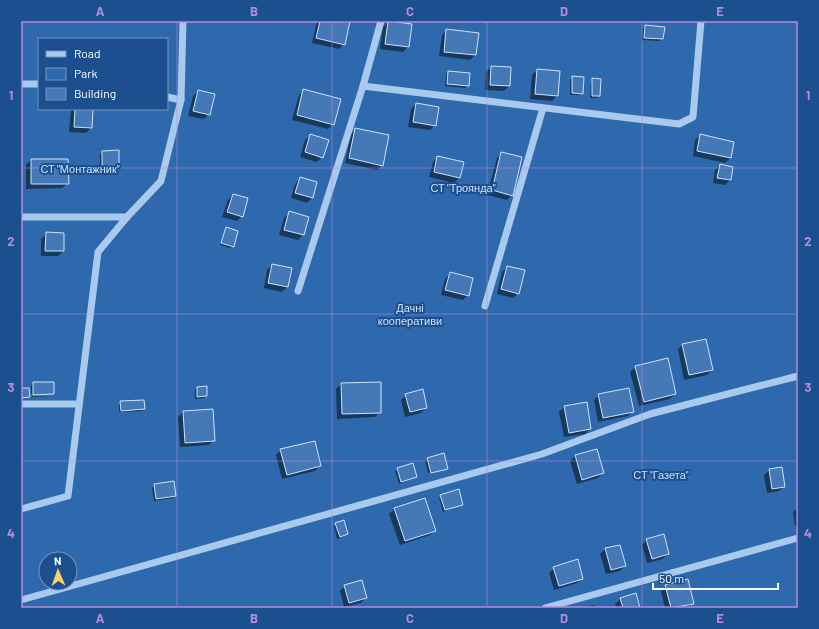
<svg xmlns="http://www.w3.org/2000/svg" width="819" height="629" font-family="Barlow,sans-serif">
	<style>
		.green { fill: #2e69ad; fill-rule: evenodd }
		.shadow { fill: #0007 }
		.building { fill: #4478b7; stroke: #cfe3fa }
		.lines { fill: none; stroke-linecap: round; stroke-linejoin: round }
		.minor { stroke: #a9c9ee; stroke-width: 7 }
		.grid { fill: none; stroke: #b68bdc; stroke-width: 1; stroke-opacity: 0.55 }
		.labels { text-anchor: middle; stroke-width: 4; stroke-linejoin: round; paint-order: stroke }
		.park-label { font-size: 11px; fill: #cfe3fa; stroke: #1b4f8f }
		.neatline { fill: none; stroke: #b68bdc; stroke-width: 1.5 }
		.grid-label { font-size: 13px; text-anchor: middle; font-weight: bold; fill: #b68bdc }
	</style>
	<rect width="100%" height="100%" fill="#1b4f8f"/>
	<path class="green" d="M21,21H798V608H21ZM39,39H167V109H39ZM46,559H70V583H46Z"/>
	<g class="shadow">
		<polygon points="317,21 349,21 344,44 339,49 312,43"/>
		<polygon points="388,22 411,25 408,47 403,52 380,49 383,27"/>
		<polygon points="645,26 663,28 662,39 660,41 642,40 643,28"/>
		<polygon points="447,30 478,34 475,55 470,60 439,56 442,35"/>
		<polygon points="491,67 509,86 504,91 485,90 486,72"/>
		<polygon points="537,70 557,96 552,101 530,99 532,75"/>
		<polygon points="448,72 468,85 465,88 445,86 446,74"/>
		<polygon points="573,77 582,93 580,95 570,95 570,80"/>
		<polygon points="593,79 599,96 597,98 590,98 591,82"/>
		<polygon points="304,90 333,124 328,129 292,120 299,95"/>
		<polygon points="198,91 209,114 204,119 188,116 193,96"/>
		<polygon points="416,104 435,125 430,130 408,127 411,109"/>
		<polygon points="71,109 92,109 91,128 86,133 69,132"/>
		<polygon points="356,129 382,165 377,170 345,163 351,134"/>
		<polygon points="310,135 322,157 317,162 300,157 305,140"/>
		<polygon points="700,135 730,158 725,163 693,156 695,140"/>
		<polygon points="103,152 118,165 116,167 100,167 100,154"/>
		<polygon points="502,153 512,195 507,200 487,195 497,158"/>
		<polygon points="438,157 459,178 454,183 429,177 433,162"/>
		<polygon points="31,160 68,183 62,188 26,189 26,165"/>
		<polygon points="720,165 732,167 730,180 725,185 713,183 715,170"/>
		<polygon points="300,178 312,198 307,203 291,198 295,184"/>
		<polygon points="233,195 242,216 237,221 222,217 228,200"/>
		<polygon points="289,213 308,218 303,235 298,240 279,235 284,218"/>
		<polygon points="227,228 233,246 230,248 220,245"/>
		<polygon points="46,234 63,251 58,256 41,256 41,239"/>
		<polygon points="272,265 291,269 287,287 282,292 264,288 267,270"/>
		<polygon points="507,267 518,293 513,298 497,294 502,272"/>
		<polygon points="450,274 468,295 463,300 441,295 445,279"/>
		<polygon points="683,344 712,370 707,375 684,380 678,349"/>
		<polygon points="636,367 675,394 670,399 639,406 630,372"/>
		<polygon points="33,383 53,383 53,394 31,394 31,386"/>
		<polygon points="341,384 380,412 375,417 337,419 336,389"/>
		<polygon points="197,388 206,396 204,398 195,399 195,390"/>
		<polygon points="406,395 426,408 421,413 405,417 401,400"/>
		<polygon points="599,395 633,411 628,416 598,422 594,400"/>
		<polygon points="31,396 52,396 32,397"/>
		<polygon points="121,402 144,408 142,411 119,412 119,405"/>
		<polygon points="564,407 590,429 585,434 564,437 559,412"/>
		<polygon points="183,412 214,440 209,445 180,447 178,417"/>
		<polygon points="281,450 320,466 315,471 282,479 276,455"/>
		<polygon points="575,456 603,473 598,478 577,484 570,461"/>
		<polygon points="427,459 445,468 428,473 425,461"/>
		<polygon points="412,464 416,477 399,484 395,471"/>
		<polygon points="770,470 784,486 779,491 767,493 764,475"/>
		<polygon points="155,485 175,496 173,498 154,501 152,488"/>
		<polygon points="441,496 462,504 443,512 439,498"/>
		<polygon points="394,509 435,530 430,535 400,545 389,514"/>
		<polygon points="796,509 798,509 798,526 795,526 793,512"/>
		<polygon points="336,524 347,534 345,536 337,539 334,526"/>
		<polygon points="647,539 668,554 663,559 647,563 642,545"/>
		<polygon points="605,549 625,566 620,571 606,574 600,554"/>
		<polygon points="554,568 582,578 577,583 554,590 549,573"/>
		<polygon points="345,586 366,598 361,603 344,607 340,591"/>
		<polygon points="666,586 693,603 688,608 665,608 661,591"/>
		<polygon points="635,594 639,608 616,608 615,604 620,599"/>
		<polygon points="594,605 595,608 584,608"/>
	</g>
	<g class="building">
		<polygon points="320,21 350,21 345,45 316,38"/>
		<polygon points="388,21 412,24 409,47 385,44"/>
		<polygon points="645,25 665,27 663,39 644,38"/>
		<polygon points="446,29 479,33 476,55 444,52"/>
		<polygon points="491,66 511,67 510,86 490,85"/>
		<polygon points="537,69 560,71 558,96 535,94"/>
		<polygon points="448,71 470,73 469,86 447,84"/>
		<polygon points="572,76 584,77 583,94 572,93"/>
		<polygon points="592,78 601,79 600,96 592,96"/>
		<polygon points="303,89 341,99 334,125 297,115"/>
		<polygon points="198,90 215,94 210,115 193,111"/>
		<polygon points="416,103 439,107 436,126 413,122"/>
		<polygon points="75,109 93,109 92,128 74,127"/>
		<polygon points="355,128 389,135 383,166 349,158"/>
		<polygon points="310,134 329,140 323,158 305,152"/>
		<polygon points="700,134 734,142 731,158 697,151"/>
		<polygon points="119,150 119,165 102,166 102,151"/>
		<polygon points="501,152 522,157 513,196 492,190"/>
		<polygon points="437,156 464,162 460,178 434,172"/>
		<polygon points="31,159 68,159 69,184 31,184"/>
		<polygon points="720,164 733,167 731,180 717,178"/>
		<polygon points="300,177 317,182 313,198 295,193"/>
		<polygon points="233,194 248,198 243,217 227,212"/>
		<polygon points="289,211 309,217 304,235 284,230"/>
		<polygon points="226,227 238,231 234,247 221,243"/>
		<polygon points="46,232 64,233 64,251 45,251"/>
		<polygon points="272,264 292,268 288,287 268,283"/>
		<polygon points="507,266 525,270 519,294 501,289"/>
		<polygon points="450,272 473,278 469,296 445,290"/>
		<polygon points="706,339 713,370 689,375 682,344"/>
		<polygon points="668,358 676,394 644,402 635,366"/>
		<polygon points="33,382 54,382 54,394 33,395"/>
		<polygon points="381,382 381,413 342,414 341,383"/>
		<polygon points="207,386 207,396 197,397 197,387"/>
		<polygon points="21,388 29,388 30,397 21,398"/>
		<polygon points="629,388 634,412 603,418 598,394"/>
		<polygon points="423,389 427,408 410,412 405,394"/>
		<polygon points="144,400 145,409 121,411 120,401"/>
		<polygon points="587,402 591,429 569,433 564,406"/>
		<polygon points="213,409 215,441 185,443 183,411"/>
		<polygon points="315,441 321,466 287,475 280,449"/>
		<polygon points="597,449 604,473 582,480 575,455"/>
		<polygon points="444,453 448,469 431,473 427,458"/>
		<polygon points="413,463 417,477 401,482 397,468"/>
		<polygon points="782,467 785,487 772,489 769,469"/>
		<polygon points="174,481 176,496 156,499 154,484"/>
		<polygon points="459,489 463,505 445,510 440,495"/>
		<polygon points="425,498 436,531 405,541 394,508"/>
		<polygon points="344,520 348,534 340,537 335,523"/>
		<polygon points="664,534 669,554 652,559 646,539"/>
		<polygon points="620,545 626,566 611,570 605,548"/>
		<polygon points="578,559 583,579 559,586 553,567"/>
		<polygon points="688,579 694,604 671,608 665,585"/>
		<polygon points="362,580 367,598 349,603 344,585"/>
		<polygon points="636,593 640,608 623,608 620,598"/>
	</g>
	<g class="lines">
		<g class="minor">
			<polyline points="21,84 39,84"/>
			<polyline points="363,86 679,124 693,117 701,21"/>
			<polyline points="167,97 181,100"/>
			<polyline points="21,217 127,217"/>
			<polyline points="298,291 363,86 381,21"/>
			<polyline points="485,306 543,108"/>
			<polyline points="21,404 79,404"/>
			<polyline points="21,509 68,496 98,252 127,217 161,181 181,100 183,21"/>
			<polyline points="21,600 542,454 650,414 798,376"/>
			<polyline points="545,608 798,538"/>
		</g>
	</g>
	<path class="grid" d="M177,21V608M332,21V608M487,21V608M642,21V608M21,168H798M21,314H798M21,461H798"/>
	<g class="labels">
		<g class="park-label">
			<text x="80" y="173">СТ "Монтажник"</text>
			<text x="463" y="192">СТ "Троянда"</text>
			<text x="410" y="312">Дачні<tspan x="410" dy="13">кооперативи</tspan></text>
			<text x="661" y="479">СТ "Газета"</text>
		</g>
	</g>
	<rect width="819" height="629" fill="none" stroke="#1b4f8f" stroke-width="44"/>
	<rect x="38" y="38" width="130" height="72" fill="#1b4f8f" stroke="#7695bc"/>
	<rect x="46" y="51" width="20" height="6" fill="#a9c9ee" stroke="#7695bc"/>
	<text x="74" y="58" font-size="12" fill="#ffffff">Road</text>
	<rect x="46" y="68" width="20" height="12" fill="#2e69ad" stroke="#7695bc"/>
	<text x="74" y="78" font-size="12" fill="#ffffff">Park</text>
	<rect x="46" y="88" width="20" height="12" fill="#4478b7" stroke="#7695bc"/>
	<text x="74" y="98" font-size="12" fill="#ffffff">Building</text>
	<g transform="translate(58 571) rotate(358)"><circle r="19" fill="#1b4f8f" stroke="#7695bc"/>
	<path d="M0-3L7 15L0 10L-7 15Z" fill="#ffd166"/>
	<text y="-6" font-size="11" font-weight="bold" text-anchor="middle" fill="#ffffff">N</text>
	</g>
	<path d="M653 583v6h125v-6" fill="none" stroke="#ffffff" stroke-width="2"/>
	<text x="659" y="583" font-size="12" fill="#ffffff" stroke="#1b4f8f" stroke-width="3" paint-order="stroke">50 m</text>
	<rect x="22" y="22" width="775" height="585" class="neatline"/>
	<g class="grid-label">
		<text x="100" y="16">A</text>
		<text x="254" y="16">B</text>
		<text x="410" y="16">C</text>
		<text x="564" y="16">D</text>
		<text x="720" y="16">E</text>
		<text x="11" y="100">1</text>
		<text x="808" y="100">1</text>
		<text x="11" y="246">2</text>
		<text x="808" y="246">2</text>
		<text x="11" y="392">3</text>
		<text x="808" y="392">3</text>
		<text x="11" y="538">4</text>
		<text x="808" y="538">4</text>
		<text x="100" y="623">A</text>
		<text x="254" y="623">B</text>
		<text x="410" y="623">C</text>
		<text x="564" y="623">D</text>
		<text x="720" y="623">E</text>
	</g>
</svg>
